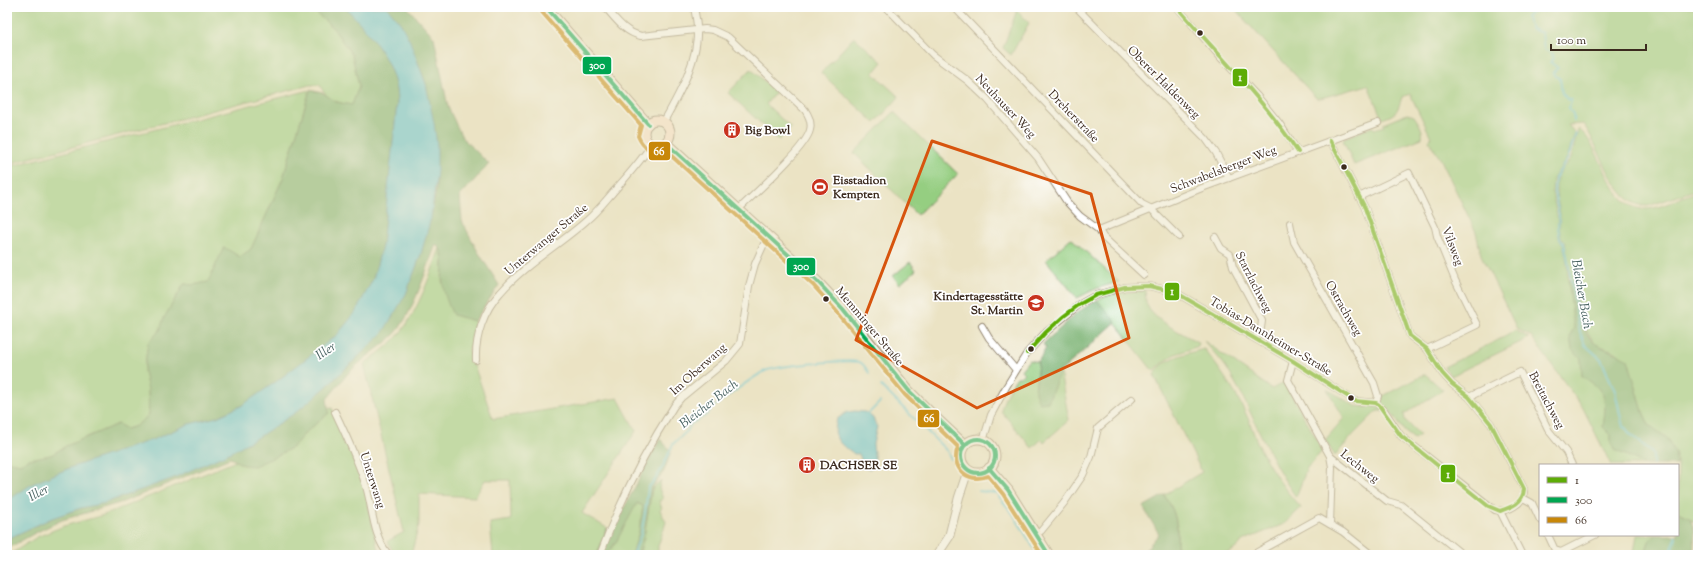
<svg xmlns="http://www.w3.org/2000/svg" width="1705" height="562" font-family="'Sorts Mill Goudy',serif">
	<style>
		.green { fill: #95ce81; stroke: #687c50 }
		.forest { fill: #78b16f; stroke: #5a6e46 }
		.water { fill: #5bc3d7; stroke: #4b767a }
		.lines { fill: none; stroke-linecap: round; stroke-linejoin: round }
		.stream { stroke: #5bc3d7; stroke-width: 2 }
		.minor-casing { stroke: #938671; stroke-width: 8 }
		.tertiary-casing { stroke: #938671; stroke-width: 10 }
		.secondary-casing { stroke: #938671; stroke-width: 11 }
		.minor { stroke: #fff; stroke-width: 6 }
		.tertiary { stroke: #fff; stroke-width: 8 }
		.secondary { stroke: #fde4d0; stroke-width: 9 }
		.bus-1-casing { stroke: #fff; stroke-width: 7 }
		.bus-2-casing { stroke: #fff; stroke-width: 7 }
		.bus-3-casing { stroke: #fff; stroke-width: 7 }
		.bus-1 { stroke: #5dac06; stroke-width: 4 }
		.bus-2 { stroke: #00a651; stroke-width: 4 }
		.bus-3 { stroke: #c88708; stroke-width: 4 }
		.marked { fill: none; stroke: #d7540e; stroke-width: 3; stroke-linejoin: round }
		.bus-dot { fill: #3b2a1e; stroke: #fff; stroke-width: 1.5 }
		.labels { text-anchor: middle; stroke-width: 3.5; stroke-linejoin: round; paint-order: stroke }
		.street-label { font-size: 12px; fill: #3b2a1e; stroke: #fff }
		.poi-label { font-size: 12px; font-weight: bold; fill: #3b2a1e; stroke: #fff; text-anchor: start }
		.water-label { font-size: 13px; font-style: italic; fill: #46605f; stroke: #fff }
		.line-badge { stroke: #fff; stroke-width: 1.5 }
		.badge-label { font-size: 11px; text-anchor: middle; font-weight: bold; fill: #fff }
	</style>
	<rect width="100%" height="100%" fill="#fff"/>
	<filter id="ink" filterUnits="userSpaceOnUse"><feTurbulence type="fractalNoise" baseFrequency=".025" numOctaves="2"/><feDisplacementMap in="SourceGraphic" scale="8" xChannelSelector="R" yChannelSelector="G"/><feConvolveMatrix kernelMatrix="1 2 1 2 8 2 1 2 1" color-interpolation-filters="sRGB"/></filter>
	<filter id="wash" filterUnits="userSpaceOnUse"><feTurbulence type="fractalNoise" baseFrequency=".012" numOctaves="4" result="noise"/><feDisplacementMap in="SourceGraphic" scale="16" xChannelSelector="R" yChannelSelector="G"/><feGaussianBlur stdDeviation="0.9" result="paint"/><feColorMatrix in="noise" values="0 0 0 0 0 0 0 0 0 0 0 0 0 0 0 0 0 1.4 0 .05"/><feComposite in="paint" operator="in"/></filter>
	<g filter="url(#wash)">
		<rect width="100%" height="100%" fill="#ebe3c4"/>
		<g class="green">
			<path d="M7,7H308L314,11L333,28L352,55L359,86L352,105C338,103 326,100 320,85H310L7,164Z"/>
			<path d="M1233,7H1698V189L1648,206C1615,208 1600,145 1583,124L1568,125L1575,133L1567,158L1553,179L1552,192L1557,215L1559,238L1563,244L1566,256L1574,328L1570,335L1572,350L1581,359L1582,376C1607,391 1607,399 1603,427L1611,435V443L1614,450L1637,460L1644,465H1611L1583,408L1531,336L1517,329L1481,255L1476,232L1441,160L1429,141L1431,137L1410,94L1402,97C1397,112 1397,114 1382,119L1368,85L1317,99Z"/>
			<polygon points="1017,10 1029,23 1011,55 1003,48"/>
			<polygon points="854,37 882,62 873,73 899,97 875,123 821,73"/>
			<polygon points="751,69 776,92 766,104 791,128 779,140 728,93"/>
			<polygon points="310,90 283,178 251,249 240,257 224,248 208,282 193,285 184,284 164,318 160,330 148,343 144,371 148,390 149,415 136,426 127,429 118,424 66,446 51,455 29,459 20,464 7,461 7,167"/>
			<polygon points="894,112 958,174 917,215 854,153"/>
			<path d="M1407,114L1414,116C1418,122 1424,130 1422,138L1354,165L1343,140L1344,138L1372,127L1375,129L1384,126L1383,124Z"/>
			<path d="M1578,129C1600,141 1609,208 1643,209C1662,210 1679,196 1698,192V523L1691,520L1690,518L1678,512V465L1675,453L1667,438L1649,425L1643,412L1635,384L1616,352L1595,344L1583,325L1572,282L1565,243L1561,237L1559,228L1560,214L1556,193V180L1562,169L1571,159Z"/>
			<polygon points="1071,238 1119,282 1098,288 1077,298 1046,260"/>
			<path d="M440,248L443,259L442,281L453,315L475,321L469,351L493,419L618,398L636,431L582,513L607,528L597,555H493L490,523L511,520L510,480H485L475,497L419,494V524L411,555H394L388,541L404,532L364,364C377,354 391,345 401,332C418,311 431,273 440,248Z"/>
			<polygon points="910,262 916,270 900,284 893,276"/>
			<path d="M1143,290H1145C1146,295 1145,301 1147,305C1153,321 1185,334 1199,343L1198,346L1196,347L1173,355L1153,371L1097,300L1115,293L1141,291Z"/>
			<polygon points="1515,330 1529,338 1451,376 1444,367 1508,335"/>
			<path d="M1204,341L1272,389L1284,382L1323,450L1307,468L1296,497C1267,458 1254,413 1229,372C1223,361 1212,351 1204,341Z"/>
			<path d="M1204,349C1219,368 1233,388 1244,410C1250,421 1253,433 1258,444C1269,468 1284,489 1301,508L1284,524L1242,541C1230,562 1198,555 1177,555C1178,531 1179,515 1164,495L1202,472L1154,375C1164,357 1186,354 1204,349Z"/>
			<path d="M1029,360L1038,362L1035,393L1048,402L1060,372L1069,420L1044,442L1042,439L1032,448L1001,411C1003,399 1010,387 1017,377H1020L1024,373L1021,370Z"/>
			<polygon points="1425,374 1443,390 1404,414 1405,420 1420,435 1414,439 1405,432 1390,411 1377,411 1353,435 1335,456 1325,440 1344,418 1327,389 1355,406 1366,407 1383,396"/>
			<polygon points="332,408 365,488 377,546 383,555 9,555 37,537 64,526 104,515 236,461 244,465 293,447 305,433 329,413 328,409"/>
			<polygon points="661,480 659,488 663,499 659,501 662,508 660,510 666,522 658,546 658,555 639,555 644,537 652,489"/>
			<polygon points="636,503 643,506 639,532 632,555 606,555 616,542"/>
			<polygon points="1637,535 1655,535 1649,541 1645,555 1628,555 1634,552"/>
		</g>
		<g class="forest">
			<path d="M308,7H345C371,34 398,66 397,104L382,246L373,279L355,313L337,335L277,381L241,406L217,417L189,424L152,440L72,467L32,484L7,501V461L20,464L29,459L51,455L66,446L118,424L127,429L136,426L149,415L148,390L144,371L148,343L160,330L164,318L184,284L193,285L208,282L224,247L240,257L251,249L283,178L310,90L323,93L336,102L352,105L359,86L352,55L333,28L314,11Z"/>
			<path d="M387,7H407L434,37L448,107L462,137L489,164L460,196L462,221L477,250L499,285L475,321L453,315C448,304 444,295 443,283C441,269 448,254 436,244C426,271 415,306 399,329C389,342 374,350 362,361C348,371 338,386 327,399L329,413L305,433L293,447L275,457L254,466L244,465L230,458L123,502L62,520L35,533L7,549V539L52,518L81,508L105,503L171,479L225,455L260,436L295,413L325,388L355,360L406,294L421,254L431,218L436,191L437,145L426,84L418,62L401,24Z"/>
			<path d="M1568,279L1573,283C1576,298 1582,336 1596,344C1606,350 1618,353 1628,359L1643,412L1649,425L1667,438L1675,453L1677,465H1644L1637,460L1614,450L1611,443V435L1603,427C1607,399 1607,391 1582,376L1581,359L1572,350L1570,335L1574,328Z"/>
			<polygon points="1097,300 1116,322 1060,372 1048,402 1039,403 1035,393 1038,362 1046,348 1043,344 1078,312"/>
			<polygon points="660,439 671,451 664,471 651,489 644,537 638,555 632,555 639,532 643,506 637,503 616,542 606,555 597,555 607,528 612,531"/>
			<path d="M1164,495C1179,515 1177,531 1177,555H1141L1159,534L1143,507Z"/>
			<polygon points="1678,512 1690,518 1695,532 1693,555 1645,555 1649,541 1655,535 1678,535"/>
		</g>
		<g class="water">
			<path d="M345,7H387L401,24L410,41L426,84L434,123L437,145V172L431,218L421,254L406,294L382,334L325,388L295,413L260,436L225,455L171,479L105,503L81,508L52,518L7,539V501L32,484L72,467L152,440L189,424L217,417L241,406L277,381L337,335L355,313L373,279L382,246L397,104C398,66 371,34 345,7Z"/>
			<path d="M855,411L866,412L873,418L877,427L873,444L875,464L870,469L864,467L859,454H854C850,450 847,449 843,446C834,438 834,431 837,419L847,412Z"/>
		</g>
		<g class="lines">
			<g class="stream">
				<polyline points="1524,7 1528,11 1533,12 1526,17 1532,29 1542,33 1544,49 1553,54 1552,60 1550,62 1558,68 1553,72 1556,76 1560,79 1562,93 1568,100 1571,100 1569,108 1573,114 1574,121"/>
				<polyline points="1576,133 1568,158 1555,178 1554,192 1559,215 1558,227 1560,238 1564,244 1567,256 1580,332 1585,345 1601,359 1615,391 1622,423 1630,434 1653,453 1653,465"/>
				<polyline points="881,386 947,451 951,459"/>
				<polyline points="868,414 880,402"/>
				<polyline points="979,491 996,493 1013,514 1038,555"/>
				<path d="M633,555L641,534L645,513L648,488L655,480L662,468L673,444L687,431L691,424L705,416L712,408C729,396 746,381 765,371C776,366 846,359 859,362C864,363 866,369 869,373"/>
				<polyline points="1670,555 1676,537 1675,535"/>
			</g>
		</g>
	</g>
	<g filter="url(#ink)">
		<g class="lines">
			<defs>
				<g id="minor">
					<path d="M605,7C616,19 624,32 641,36L705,29L713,30L728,37L805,110C809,116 812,123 810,130C806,148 755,193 739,209"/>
					<polyline points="886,7 933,55 968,81 987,99 1038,158 1067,202 1080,216 1099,230 1103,237 1144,275"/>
					<polyline points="954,7 1142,204 1150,208 1179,237"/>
					<polyline points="1076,7 1206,139 1216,153 1229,178"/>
					<polyline points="1177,7 1221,58 1257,96 1279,123 1298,152"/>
					<path d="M663,123C678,96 699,60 697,28C697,21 695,14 694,7"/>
					<polyline points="1359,197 1409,173 1435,227 1437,236 1455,280 1477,325 1427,349"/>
					<polyline points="1290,223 1294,242 1374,383 1378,396 1376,403"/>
					<polyline points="1099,230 1202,188 1378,123"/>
					<polyline points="1215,237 1221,248 1230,254 1233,267 1262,321 1261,328 1255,338"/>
					<polyline points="982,326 989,338 1016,370"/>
					<path d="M476,360C475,337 484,310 500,293C524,265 559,245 586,221C597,212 606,200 615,190C628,175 641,161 651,145"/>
					<polyline points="1293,361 1288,380 1330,456 1387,501 1401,505 1463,555"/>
					<polyline points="1469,397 1520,372 1549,431 1566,452 1572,465"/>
					<path d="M335,412C346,435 357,459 365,483C373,507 372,536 389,555"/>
					<path d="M983,441L991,415L1006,387L1027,353L1045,333L1080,304L1096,295L1125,287L1149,286L1175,292L1293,361L1355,401L1376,403L1384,410L1401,436L1495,510C1507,513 1525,504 1524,489L1491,424L1469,397L1452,384L1442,373L1427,349L1410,336L1365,208L1330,140"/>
					<polyline points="1523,498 1532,503 1540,520"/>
					<polyline points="1500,511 1522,555"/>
					<polyline points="1330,524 1332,467 1330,456"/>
					<polyline points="1036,534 1041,531 1064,503 1083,475 1091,457 1098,428 1132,399"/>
					<polyline points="1548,535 1555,550 1561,552 1595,535"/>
					<path d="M600,555C619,503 644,453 674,406L681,398L726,361L740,344L749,286L755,264L768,235"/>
					<polyline points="1252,555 1319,518 1343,532 1372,555"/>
				</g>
				<polyline id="tertiary" points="937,555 949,537 959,497 968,470"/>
				<g id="secondary">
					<polyline points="546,7 648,124"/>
					<circle cx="657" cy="133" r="13"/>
					<polyline points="666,143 817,281 843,309 909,391 932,414 965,445"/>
					<circle cx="978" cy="456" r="17"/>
					<polyline points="989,468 1008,490 1049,555"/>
				</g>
			</defs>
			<use href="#minor" class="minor-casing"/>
			<use href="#tertiary" class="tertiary-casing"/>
			<use href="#secondary" class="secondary-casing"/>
			<use href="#minor" class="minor"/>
			<use href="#tertiary" class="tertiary"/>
			<use href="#secondary" class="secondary"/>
			<defs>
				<g id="bus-1">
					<path d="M1177,7C1218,55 1263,99 1298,152"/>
					<path d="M1027,353L1045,333L1064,316L1080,304L1096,295L1125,287L1149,286L1175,292L1293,361L1355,401L1376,403L1379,405L1401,436L1488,506L1500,511C1512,507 1523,503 1524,489L1491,424L1469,397L1452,384L1442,373L1427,349L1410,336L1365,208L1330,140"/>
				</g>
				<g id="bus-2">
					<polyline points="546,7 648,124"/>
					<polyline points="666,143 817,281 843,309 909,391 965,445"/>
					<circle cx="978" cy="456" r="17"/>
					<polyline points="989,468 1008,490 1049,555"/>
				</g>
				<path id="bus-3" d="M541,11L641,125L638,136C643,148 652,154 665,150L813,285L838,313L905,395L958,447C950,467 967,484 988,476L1003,494L1042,555"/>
			</defs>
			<use href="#bus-1" class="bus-1-casing"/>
			<use href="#bus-2" class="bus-2-casing"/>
			<use href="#bus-3" class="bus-3-casing"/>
			<use href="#bus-1" class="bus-1"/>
			<use href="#bus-2" class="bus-2"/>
			<use href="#bus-3" class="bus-3"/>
		</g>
	</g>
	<path d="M0 0H1705V562H0ZM932,141L1091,194L1129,338L977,408L856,340Z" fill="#ebe3c4" fill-opacity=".55" fill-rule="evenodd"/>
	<path class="marked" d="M932,141L1091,194L1129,338L977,408L856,340Z"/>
	<defs>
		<symbol id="building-disc" viewBox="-11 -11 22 22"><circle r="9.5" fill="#c8321e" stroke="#fff"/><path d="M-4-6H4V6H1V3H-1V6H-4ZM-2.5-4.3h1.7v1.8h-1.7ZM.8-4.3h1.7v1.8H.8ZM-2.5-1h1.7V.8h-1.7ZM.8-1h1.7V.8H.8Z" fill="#fff"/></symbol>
		<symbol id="stadium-disc" viewBox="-11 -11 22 22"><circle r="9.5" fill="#c8321e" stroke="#fff"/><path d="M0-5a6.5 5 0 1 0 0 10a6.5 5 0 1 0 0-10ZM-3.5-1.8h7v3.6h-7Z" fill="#fff"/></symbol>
		<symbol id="school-disc" viewBox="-11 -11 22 22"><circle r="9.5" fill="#c8321e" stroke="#fff"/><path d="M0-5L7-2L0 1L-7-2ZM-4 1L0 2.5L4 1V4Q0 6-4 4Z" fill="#fff"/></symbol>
	</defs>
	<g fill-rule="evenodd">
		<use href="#building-disc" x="722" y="120" width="20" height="20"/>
		<use href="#stadium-disc" x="810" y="177" width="20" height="20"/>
		<use href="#school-disc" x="1026" y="293" width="20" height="20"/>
		<use href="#building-disc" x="797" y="455" width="20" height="20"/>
	</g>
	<g class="bus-dot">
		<circle cx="1200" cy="33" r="3.5"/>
		<circle cx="1344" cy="167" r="3.5"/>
		<circle cx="826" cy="299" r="3.5"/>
		<circle cx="1031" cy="349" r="3.5"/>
		<circle cx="1351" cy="398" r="3.5"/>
	</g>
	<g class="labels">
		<g class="street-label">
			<text transform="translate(1164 82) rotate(45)" y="4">Oberer Haldenweg</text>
			<text transform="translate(1006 106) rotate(47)" y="4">Neuhauser Weg</text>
			<text transform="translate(1074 116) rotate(46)" y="4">Dreherstraße</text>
			<text transform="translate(1223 169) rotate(-21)" y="4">Schwabelsberger Weg</text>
			<text transform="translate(546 239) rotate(-40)" y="4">Unterwanger Straße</text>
			<text transform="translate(1453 246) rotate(69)" y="4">Vilsweg</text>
			<text transform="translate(1254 282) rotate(63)" y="4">Starzlachweg</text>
			<text transform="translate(1344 308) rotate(60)" y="4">Ostrachweg</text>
			<text transform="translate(870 326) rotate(50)" y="4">Memminger Straße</text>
			<text transform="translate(1271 336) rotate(31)" y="4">Tobias-Dannheimer-Straße</text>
			<text transform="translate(698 369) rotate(-42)" y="4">Im Oberwang</text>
			<text transform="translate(1547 400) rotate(62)" y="4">Breitachweg</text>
			<text transform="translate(1360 466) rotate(38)" y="4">Lechweg</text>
			<text transform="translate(373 480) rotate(72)" y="4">Unterwang</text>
		</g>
		<g class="poi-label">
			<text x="745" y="134">Big Bowl</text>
			<text x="833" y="184">Eisstadion<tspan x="833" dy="14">Kempten</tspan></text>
			<text x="1023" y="300" text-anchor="end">Kindertagesstätte<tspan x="1023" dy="14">St. Martin</tspan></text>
			<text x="820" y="469">DACHSER SE</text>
		</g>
		<g class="water-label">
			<text transform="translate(1583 294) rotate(80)" y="5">Bleicher Bach</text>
			<text transform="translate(325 350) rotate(-34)" y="5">Iller</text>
			<text transform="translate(708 403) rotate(-38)" y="5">Bleicher Bach</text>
			<text transform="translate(38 492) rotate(-28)" y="5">Iller</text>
		</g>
	</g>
	<g class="line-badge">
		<rect x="582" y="56" width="30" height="19" rx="4" fill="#00a651"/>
		<rect x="1232" y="68" width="16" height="19" rx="4" fill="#5dac06"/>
		<rect x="648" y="141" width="23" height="20" rx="4" fill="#c88708"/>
		<rect x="786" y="257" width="30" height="19" rx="4" fill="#00a651"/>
		<rect x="1164" y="282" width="16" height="19" rx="4" fill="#5dac06"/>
		<rect x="917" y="409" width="23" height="19" rx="4" fill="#c88708"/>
		<rect x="1440" y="464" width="16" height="19" rx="4" fill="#5dac06"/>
	</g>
	<g class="badge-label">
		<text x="597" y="69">300</text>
		<text x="1240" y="81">1</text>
		<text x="659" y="155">66</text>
		<text x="801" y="270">300</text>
		<text x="1172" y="295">1</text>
		<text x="929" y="422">66</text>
		<text x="1448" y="478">1</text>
	</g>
	<rect width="1705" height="562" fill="none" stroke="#fff" stroke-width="24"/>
	<rect x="1539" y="464" width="140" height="72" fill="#ffffff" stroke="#b1aaa5"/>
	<rect x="1547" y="477" width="20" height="6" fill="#5dac06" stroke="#b1aaa5"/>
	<text x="1575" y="484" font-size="12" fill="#3b2a1e">1</text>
	<rect x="1547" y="497" width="20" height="6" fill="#00a651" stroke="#b1aaa5"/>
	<text x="1575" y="504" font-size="12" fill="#3b2a1e">300</text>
	<rect x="1547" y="517" width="20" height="6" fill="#c88708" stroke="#b1aaa5"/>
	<text x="1575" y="524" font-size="12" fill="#3b2a1e">66</text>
	<path d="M1551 44v6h95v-6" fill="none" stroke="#3b2a1e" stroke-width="2"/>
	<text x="1557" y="44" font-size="12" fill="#3b2a1e" stroke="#ffffff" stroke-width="3" paint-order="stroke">100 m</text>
</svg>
